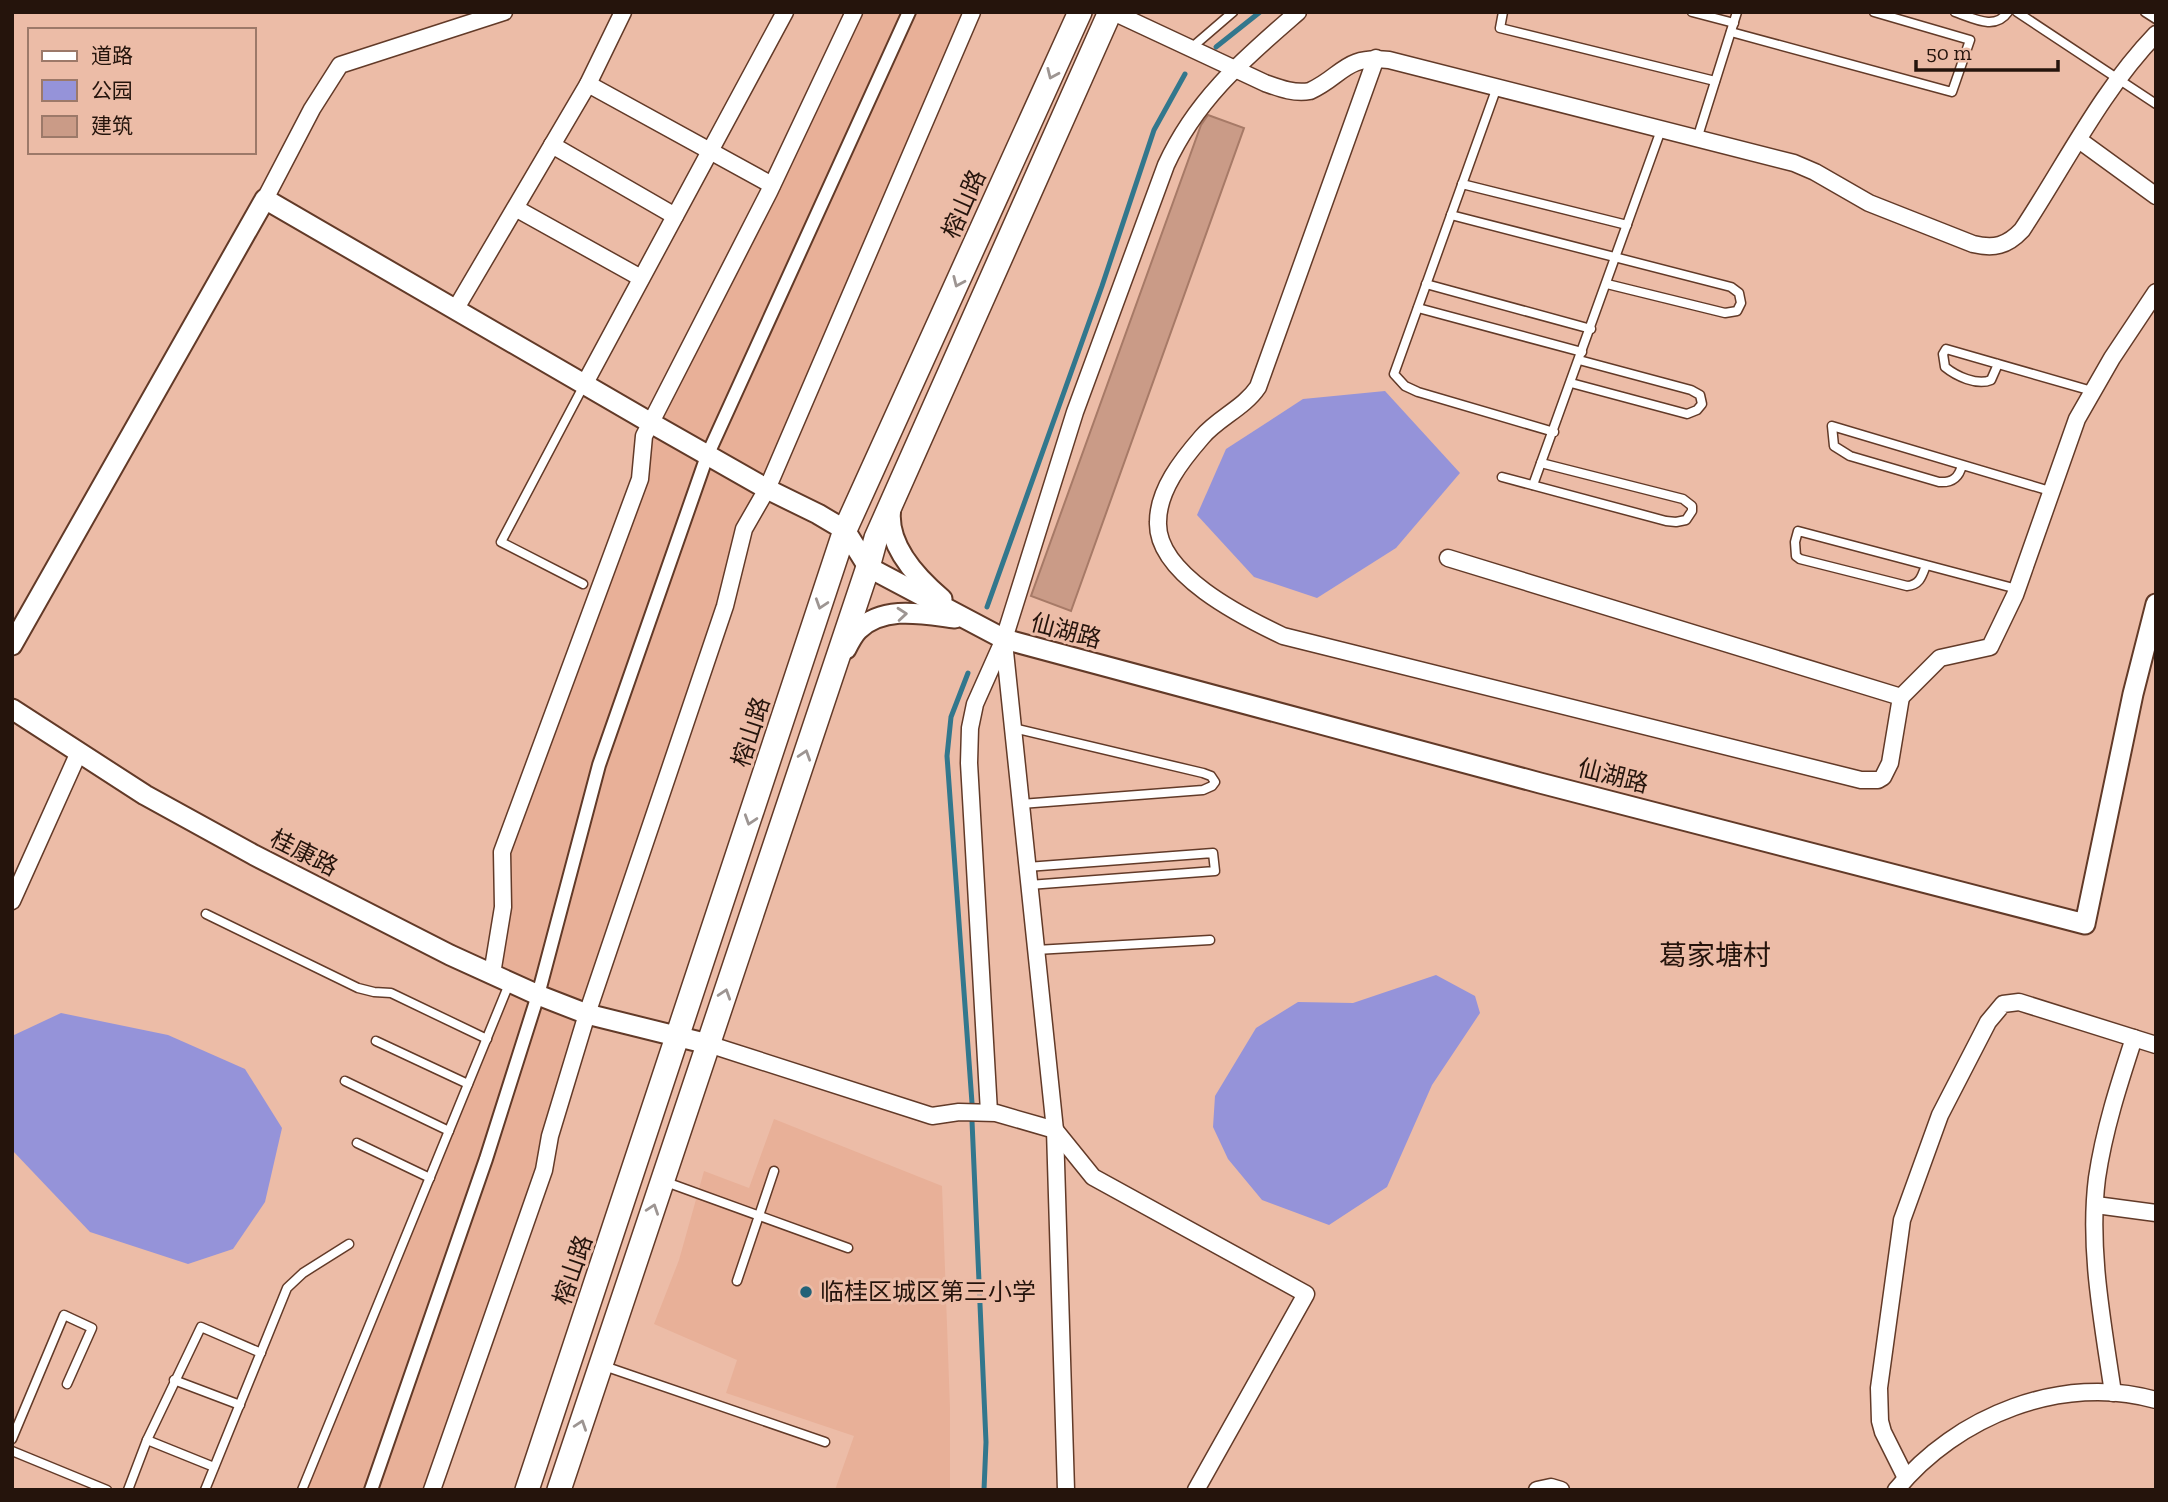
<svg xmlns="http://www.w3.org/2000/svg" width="2168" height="1502" font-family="'Zilla Slab','Noto Sans SC',serif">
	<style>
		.built { fill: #e8b098 }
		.green { fill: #9593d9 }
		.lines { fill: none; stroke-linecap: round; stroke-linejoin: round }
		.stream { stroke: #32778d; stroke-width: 5 }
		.building { fill: #ca9b87; stroke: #a77a67; stroke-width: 2 }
		.service-casing { stroke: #623a28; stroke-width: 11 }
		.pedestrian-casing { stroke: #623a28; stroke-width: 16 }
		.minor-casing { stroke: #623a28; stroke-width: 19 }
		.tertiary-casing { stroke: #623a28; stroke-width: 23 }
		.secondary-casing { stroke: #623a28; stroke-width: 26 }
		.service { stroke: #fff; stroke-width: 8 }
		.pedestrian { stroke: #fff; stroke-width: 12 }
		.minor { stroke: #fff; stroke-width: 16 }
		.tertiary { stroke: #fff; stroke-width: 19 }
		.secondary { stroke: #fff; stroke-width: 23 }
		.oneway { stroke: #9d9592 }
		.poi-dot { fill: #236278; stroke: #ecbca7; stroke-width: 2.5 }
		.labels { text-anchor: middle; stroke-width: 6; stroke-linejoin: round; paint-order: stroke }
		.street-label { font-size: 24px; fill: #25140c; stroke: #ecbca7 }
		.poi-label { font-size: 24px; fill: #25140c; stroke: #ecbca7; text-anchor: start }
		.quarter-label { font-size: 28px; fill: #25140c; stroke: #ecbca7 }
	</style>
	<rect width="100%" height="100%" fill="#ecbca7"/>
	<g class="built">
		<polygon points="854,12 972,12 744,529 432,1490 302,1490 510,983 492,974 501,870 612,550 642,446"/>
		<polygon points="774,1119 942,1186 950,1408 950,1490 835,1490 854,1436 726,1393 737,1360 654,1324 679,1260 704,1171 749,1188"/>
	</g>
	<g class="green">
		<polygon points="1385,391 1460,473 1396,548 1317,598 1254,577 1197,515 1226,449 1303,399"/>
		<polygon points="1436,975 1475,996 1480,1013 1432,1085 1387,1187 1329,1225 1262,1200 1228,1159 1213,1127 1215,1096 1256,1028 1298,1002 1353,1003"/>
		<polygon points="61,1013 168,1035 245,1069 282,1128 265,1202 233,1249 188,1264 90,1232 12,1150 12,1036"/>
	</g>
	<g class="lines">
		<g class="stream">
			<polyline points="1216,47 1260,12"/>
			<polyline points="987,607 1102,286 1154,130 1185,74"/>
			<polyline points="968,673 951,717 947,756 972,1103"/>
			<polyline points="972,1121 986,1442 984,1490"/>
		</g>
	</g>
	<polygon class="building" points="1208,115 1244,128 1071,611 1031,596 1201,125"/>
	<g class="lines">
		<defs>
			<g id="service">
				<polyline points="1503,12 1500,28 1715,81"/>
				<polyline points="1692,12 1734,23"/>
				<path d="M1955,12C1973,18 1995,31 2008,12"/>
				<polyline points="2017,12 2156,104"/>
				<polyline points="2145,12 2156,19"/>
				<polyline points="1731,32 1952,92 1970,40 1874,12"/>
				<polyline points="1190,49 1233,12"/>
				<polyline points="1497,87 1394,374 1405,386 1418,392 1554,432"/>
				<polyline points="1697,139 1737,12"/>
				<polyline points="1462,184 1627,225"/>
				<polyline points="1451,215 1731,287 1739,293 1741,303 1737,311 1725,313 1607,284"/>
				<polyline points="1426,284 1591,329"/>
				<polyline points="1418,308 1582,352"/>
				<path d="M1998,364L1991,380C1977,386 1956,376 1945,367L1943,354L1946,349L2092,391"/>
				<polyline points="1571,383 1687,414 1697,410 1702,404 1700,395 1691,390 1579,360"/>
				<path d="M1962,465C1959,478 1952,483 1939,482L1850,456L1834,446L1832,426L2050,491"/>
				<polyline points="1502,477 1666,521 1676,522 1686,520 1692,511 1692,506 1683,499 1541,463"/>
				<polyline points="1533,485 1661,130"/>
				<path d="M1926,565C1922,576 1920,585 1907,586L1800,559L1796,556L1795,542L1798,531L2017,589"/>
				<polyline points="583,584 501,542 584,385"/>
				<polyline points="1013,728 1203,773 1211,776 1215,782 1212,786 1203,790 1021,804"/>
				<polyline points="1027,867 1213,853 1215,871 1029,885"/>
				<polyline points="206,914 358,988 374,992 391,993 487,1039"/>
				<polyline points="1036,950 1210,940"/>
				<polyline points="376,1041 468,1084"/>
				<polyline points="345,1081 449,1131"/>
				<polyline points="357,1143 430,1178"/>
				<polyline points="666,1182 848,1248"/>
				<polyline points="737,1281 774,1171"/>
				<polyline points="604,1366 825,1442"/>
				<polyline points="174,1380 240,1405"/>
				<polyline points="12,1439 64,1315 92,1328 67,1384"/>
				<polyline points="147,1440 214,1467"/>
				<polyline points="12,1451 107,1490"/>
				<polyline points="128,1490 147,1440 201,1327 261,1353"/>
				<polyline points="205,1490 287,1288 303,1273 349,1244"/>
				<polyline points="302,1490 509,984"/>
			</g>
			<polyline id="pedestrian" points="371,1490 486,1159 538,995 599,765 707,456 909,12"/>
			<g id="minor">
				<path d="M1113,12L1265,83C1279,88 1294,94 1310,91C1343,76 1344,55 1389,60L1794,163L1815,172L1869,203L1973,244C1994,249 2007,246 2022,230C2065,165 2101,91 2156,34"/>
				<path d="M1376,58L1258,387C1244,408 1218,418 1202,437C1182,460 1158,490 1158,522C1156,574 1243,617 1283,636L1861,780H1878L1883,777L1890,763L1901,697L1448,558"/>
				<polyline points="588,84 772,185"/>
				<polyline points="2079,140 2156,196"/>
				<polyline points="552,145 675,216"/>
				<polyline points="265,199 312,109 340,65 504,12"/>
				<polyline points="517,209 641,278"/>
				<polyline points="455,310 588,84 623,12"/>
				<polyline points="584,385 785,12"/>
				<polyline points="1004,642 1055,1130 1066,1490"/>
				<polyline points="1901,697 1940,658 1990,647 2015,595 2077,419 2112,358 2156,292"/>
				<polyline points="12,901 79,752"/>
				<polyline points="492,974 503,907 502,852 640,479 644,436 769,192 854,12"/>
				<polyline points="708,1044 932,1116 959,1112 996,1113 1055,1130 1093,1177 1306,1294 1196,1490"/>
				<path d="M989,1112L969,763L970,728L975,704L1004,639L1075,412L1166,165C1197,98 1244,59 1298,12"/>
				<polyline points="2096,1205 2156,1213"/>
				<path d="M2113,1393C2103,1324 2088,1249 2097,1178C2104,1130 2119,1084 2134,1038"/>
				<polyline points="1906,1478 1883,1432 1880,1421 1879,1388 1902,1220 1940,1115 1988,1022 2003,1004 2019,1002 2156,1045"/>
				<polyline points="432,1490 544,1170 550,1136 587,1014 725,606 744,529 767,489 972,12"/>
				<polyline points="1537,1490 1551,1487 1561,1490"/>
				<path d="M1896,1490C1956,1416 2063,1373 2156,1400"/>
			</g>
			<g id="tertiary">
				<path d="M891,507C885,544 916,577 942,599"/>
				<polyline points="12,645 265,199 651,423 767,489 818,514 845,530 868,567 1004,639 1540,783 2085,924 2133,694 2156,604"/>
				<path d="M846,649C849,643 853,635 858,630C884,605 923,614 955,618"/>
				<polyline points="12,709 145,795 254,855 450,955 538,995 587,1014 708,1044"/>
			</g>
			<g id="secondary">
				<polyline points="527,1490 845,530 1080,12"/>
				<polyline points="559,1490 868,567 876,538 1110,12"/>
			</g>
		</defs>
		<use href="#service" class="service-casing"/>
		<use href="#pedestrian" class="pedestrian-casing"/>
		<use href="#minor" class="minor-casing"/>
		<use href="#tertiary" class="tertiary-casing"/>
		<use href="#secondary" class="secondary-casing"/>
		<use href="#service" class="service"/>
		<use href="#pedestrian" class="pedestrian"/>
		<use href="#minor" class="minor"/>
		<use href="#tertiary" class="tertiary"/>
		<use href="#secondary" class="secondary"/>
	</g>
	<defs><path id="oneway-chevron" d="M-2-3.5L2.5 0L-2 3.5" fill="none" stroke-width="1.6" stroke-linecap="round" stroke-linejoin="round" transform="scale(1.75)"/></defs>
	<g class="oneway">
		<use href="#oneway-chevron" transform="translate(1052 74) rotate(114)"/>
		<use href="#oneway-chevron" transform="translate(958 282) rotate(114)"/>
		<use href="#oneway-chevron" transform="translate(821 604) rotate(108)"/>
		<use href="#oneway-chevron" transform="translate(902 614) rotate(-5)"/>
		<use href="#oneway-chevron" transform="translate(805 755) rotate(-72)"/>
		<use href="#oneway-chevron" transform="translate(750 820) rotate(108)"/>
		<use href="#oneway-chevron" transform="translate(725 994) rotate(-72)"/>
		<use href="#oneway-chevron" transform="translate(653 1209) rotate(-71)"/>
		<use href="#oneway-chevron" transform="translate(581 1425) rotate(-71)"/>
	</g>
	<circle class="poi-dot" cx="806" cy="1292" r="7"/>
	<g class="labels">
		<g class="street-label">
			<text transform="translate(964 204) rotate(-66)" y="8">榕山路</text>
			<text transform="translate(1066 631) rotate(15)" y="8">仙湖路</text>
			<text transform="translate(751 732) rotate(-72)" y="8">榕山路</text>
			<text transform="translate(1613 776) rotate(14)" y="8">仙湖路</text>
			<text transform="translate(304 853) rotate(27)" y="8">桂康路</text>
			<text transform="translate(573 1270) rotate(-71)" y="8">榕山路</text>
		</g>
		<g class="poi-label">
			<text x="820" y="1300">临桂区城区第三小学</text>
		</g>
		<g class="quarter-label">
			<text x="1715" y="965">葛家塘村</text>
		</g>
	</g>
	<rect width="2168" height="1502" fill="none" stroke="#25140c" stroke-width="28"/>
	<rect x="28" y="28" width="228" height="126" fill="#ecbca7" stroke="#9c7969" stroke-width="2"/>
	<rect x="42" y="51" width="35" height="10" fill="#ffffff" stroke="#9c7969" stroke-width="2"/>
	<text x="91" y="63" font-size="21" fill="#25140c">道路</text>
	<rect x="42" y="80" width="35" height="21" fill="#9593d9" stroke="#9c7969" stroke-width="2"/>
	<text x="91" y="98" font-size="21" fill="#25140c">公园</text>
	<rect x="42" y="116" width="35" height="21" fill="#ca9b87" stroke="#9c7969" stroke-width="2"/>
	<text x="91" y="133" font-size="21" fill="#25140c">建筑</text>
	<path d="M1916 60v10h142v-10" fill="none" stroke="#25140c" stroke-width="3.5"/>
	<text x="1926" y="60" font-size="21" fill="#25140c" stroke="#ecbca7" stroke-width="5" paint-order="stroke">50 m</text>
</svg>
